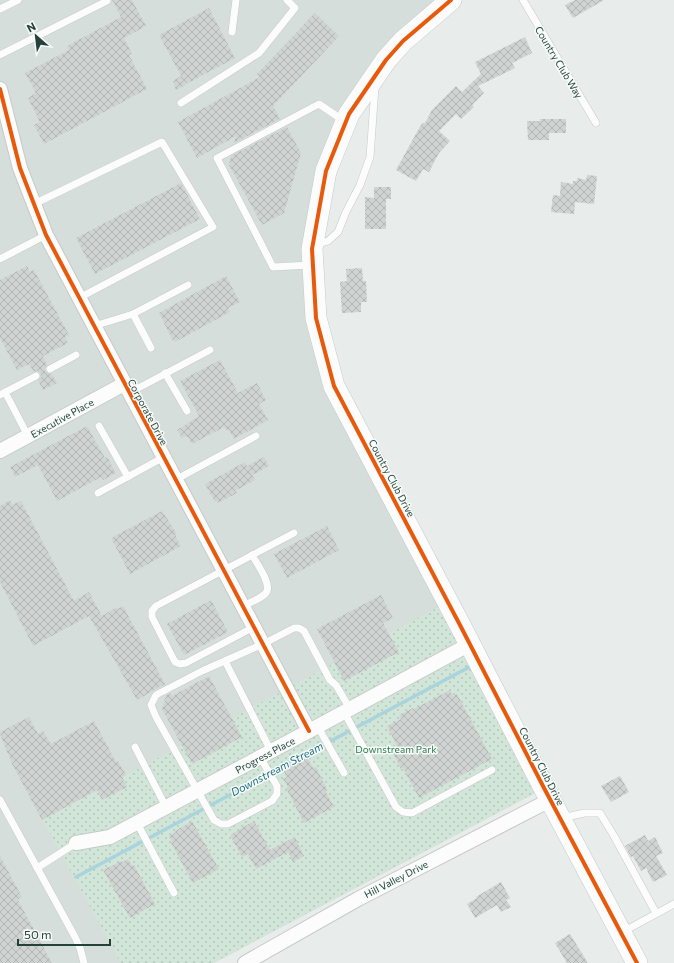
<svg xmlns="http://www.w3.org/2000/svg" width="674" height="963" font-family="Commissioner,sans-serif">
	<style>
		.built { fill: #d6dedb }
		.green { fill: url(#green-dots) }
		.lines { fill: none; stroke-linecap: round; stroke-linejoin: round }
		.stream { stroke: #a9d4db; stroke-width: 3.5 }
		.building { fill: url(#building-cross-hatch) }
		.lane-casing { stroke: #c5cac8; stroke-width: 8 }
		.street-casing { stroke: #c5cac8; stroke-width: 16 }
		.secondary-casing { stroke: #c3cbc8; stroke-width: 22 }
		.lane { stroke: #fcfcfc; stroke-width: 7 }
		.street { stroke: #fcfcfc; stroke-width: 14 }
		.secondary { stroke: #fcfcfc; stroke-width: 21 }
		.cycleway-casing { stroke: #f7fbf9; stroke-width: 6 }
		.cycleway { stroke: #e8590c; stroke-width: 4 }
		.labels { text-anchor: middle; stroke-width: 3; stroke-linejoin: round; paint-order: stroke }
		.street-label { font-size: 10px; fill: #24423a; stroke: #f7fbf9 }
		.park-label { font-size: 10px; fill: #2d7a4b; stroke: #f7fbf9 }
		.water-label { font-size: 11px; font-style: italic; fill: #1c6f80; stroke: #f7fbf9 }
	</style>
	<defs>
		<pattern id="green-dots" width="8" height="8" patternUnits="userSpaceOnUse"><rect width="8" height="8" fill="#d1e6d8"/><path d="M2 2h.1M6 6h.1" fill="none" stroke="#b3c6ba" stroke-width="1.8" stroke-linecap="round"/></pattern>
		<pattern id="building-cross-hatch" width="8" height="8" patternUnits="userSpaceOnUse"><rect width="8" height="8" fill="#cfd4d2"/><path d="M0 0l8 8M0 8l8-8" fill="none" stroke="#b2b7b5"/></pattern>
	</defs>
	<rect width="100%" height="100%" fill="#e8edeb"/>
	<polygon class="built" points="0,0 453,0 393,51 322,187 321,343 545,788 214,963 0,963"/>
	<polygon class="green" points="448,602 544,788 213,963 121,963 43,820"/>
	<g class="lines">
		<polyline class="stream" points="76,877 473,665"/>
	</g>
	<g class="building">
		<polygon points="112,0 132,0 146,26 124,38 132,54 129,55 147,89 44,144 34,125 40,122 28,98 36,93 25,73 69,50 67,46 121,17"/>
		<polygon points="575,0 604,0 573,18 565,5"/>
		<polygon points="209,8 235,58 186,84 182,77 186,85 176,90 173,81 181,76 159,35"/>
		<polygon points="315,13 339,36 273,106 280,119 234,143 236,136 197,158 178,122 260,77 257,74"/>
		<polygon points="525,37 532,53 512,63 515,68 478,86 484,93 472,105 474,107 461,119 456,114 439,131 450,141 439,153 429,172 423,169 416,181 396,170 422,123 425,123 432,110 456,86 462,92 481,74 475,62"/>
		<polygon points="540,119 566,119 566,133 549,133 549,140 528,140 527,121 540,121"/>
		<polygon points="287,127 301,153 284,213 262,225 229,165 231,156"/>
		<polygon points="587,175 597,176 594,204 575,202 574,214 551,212 553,195 560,196 561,182 573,184 573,181 577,181 577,178 586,180"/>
		<polygon points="181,183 200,219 95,274 76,238"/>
		<polygon points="374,187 391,187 391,199 386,199 386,229 365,229 365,197 374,198"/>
		<polygon points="27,266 30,272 34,270 69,335 65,337 68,343 43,356 47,365 45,368 45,371 48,373 52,374 57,383 43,390 38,380 41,377 40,373 37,371 34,372 29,364 17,370 0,338 0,280"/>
		<polygon points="362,268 363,281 366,281 367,302 361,302 361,312 342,313 340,282 347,281 346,269"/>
		<polygon points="226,276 240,302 228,308 230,312 175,342 174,340 173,341 159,313"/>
		<polygon points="220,360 238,393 257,383 266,400 259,404 268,420 234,439 228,429 226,430 224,427 192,444 187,436 182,438 177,430 199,416 180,381"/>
		<polygon points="87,426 105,458 107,457 116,473 103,480 101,477 57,501 38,465 15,477 10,467"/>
		<polygon points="264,457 269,466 252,475 255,480 235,491 237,493 218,503 217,501 215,502 205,484 245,462 247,466"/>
		<polygon points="10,500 12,505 21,501 74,601 89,592 102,616 117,607 118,609 123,606 165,684 137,700 89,616 33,646 0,582 0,506"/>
		<polygon points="162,511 177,534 175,535 181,546 130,574 111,538"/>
		<polygon points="327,526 339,550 287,578 274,554"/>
		<polygon points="381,595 393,618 383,623 399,652 344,681 317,629"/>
		<polygon points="211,600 228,632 184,655 167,624"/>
		<polygon points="209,676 242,737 192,764 162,709 166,696 170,693 172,696"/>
		<polygon points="450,690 453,696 457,694 492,759 419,798 403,768 401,769 394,755 400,752 387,726 401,719 399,715 413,708 414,709"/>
		<polygon points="29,717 38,734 43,731 51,744 94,721 116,762 118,761 126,775 122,777 127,787 102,800 97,790 42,820 12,764 0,734 0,732"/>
		<polygon points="307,757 313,768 316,767 327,789 325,790 334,807 304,823 286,788 288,787 283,779 287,777 283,770 301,759 301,760"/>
		<polygon points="620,776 629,792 611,802 601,786"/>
		<polygon points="192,821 219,869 193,883 171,843 172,842 169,836 176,832 175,831"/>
		<polygon points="254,821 270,850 295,837 304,856 293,862 288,852 256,869 248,854 242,857 230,835"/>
		<polygon points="645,835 648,841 655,837 663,853 656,856 667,875 653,882 646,868 641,871 633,856 631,857 625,846"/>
		<polygon points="0,856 22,897 18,900 52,963 0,963"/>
		<polygon points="128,859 132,865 134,865 155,904 130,918 103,870 121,861 122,862"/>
		<polygon points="501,882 510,898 506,900 511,907 501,912 497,905 475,918 467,904 477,898 476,897"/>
		<polygon points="570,934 588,963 567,963 555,943"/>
	</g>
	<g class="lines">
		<defs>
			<g id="lane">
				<polyline points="523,0 596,123"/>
				<polyline points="0,9 18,0"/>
				<polyline points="232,32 236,0"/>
				<polyline points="0,55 107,1"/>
				<polyline points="181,103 259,53 295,8 287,0"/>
				<polyline points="34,204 162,142 213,227 79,298"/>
				<polyline points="315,245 328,241 338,232 346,212 360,185 370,157 375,87"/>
				<polyline points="0,259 46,235"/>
				<polyline points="310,265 273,267 217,158 319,104 344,121"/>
				<polyline points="133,314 151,348"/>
				<polyline points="94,326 133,314 188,285"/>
				<polyline points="50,369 76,355"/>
				<polyline points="165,373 187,411"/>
				<polyline points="5,392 28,436"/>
				<polyline points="129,393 210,350"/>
				<polyline points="0,395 36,376"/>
				<polyline points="99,426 128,477"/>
				<polyline points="175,480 256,436"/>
				<polyline points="98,493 164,457"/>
				<path d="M243,606C250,603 259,599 265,594C274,586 257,564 252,555"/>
				<polyline points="254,627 186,663 180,664 175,662 152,617 152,611 156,606 294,533"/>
				<polyline points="225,661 271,751"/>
				<polyline points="344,712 396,807 403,812 412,813 492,770"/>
				<polyline points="318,727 344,773"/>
				<polyline points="135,747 166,807"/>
				<polyline points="260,757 277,786 277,794 272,801 228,824 221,824 214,820 156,717 151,705 156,695 202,671 263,644 294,628 299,628 304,631 330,680 336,685 350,709"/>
				<polyline points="0,800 75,937 80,948 84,963"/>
				<polyline points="562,818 584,813 600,813 614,836 656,913"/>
				<polyline points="137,823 174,893"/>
				<polyline points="37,868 76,843"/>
				<polyline points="622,930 630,928 674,904"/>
			</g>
			<g id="street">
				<polyline points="0,89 20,168 46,235 309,731"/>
				<polyline points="0,451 124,384"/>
				<polyline points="76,843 110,837 309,731 470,644"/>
				<polyline points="245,963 358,899 550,800"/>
			</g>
			<polyline id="secondary" points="451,0 403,41 386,60 349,114 326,171 312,249 316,318 334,386 461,627 544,788 637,963"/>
		</defs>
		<use href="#lane" class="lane-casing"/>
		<use href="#street" class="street-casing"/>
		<use href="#secondary" class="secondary-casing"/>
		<use href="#lane" class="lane"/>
		<use href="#street" class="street"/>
		<use href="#secondary" class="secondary"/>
		<defs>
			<g id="cycleway">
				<polyline points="451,0 403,41 386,60 349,114 326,171 312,249 316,318 334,386 461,627 544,788 637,963"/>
				<polyline points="0,89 20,168 46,235 309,731"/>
			</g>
		</defs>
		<use href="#cycleway" class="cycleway-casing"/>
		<use href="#cycleway" class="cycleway"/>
	</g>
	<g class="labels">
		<g class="street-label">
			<text transform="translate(559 62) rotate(59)" y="4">Country Club Way</text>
			<text transform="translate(148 412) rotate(62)" y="4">Corporate Drive</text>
			<text transform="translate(62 418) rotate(-29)" y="4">Executive Place</text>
			<text transform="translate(392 478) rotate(62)" y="4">Country Club Drive</text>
			<text transform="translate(265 755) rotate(-28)" y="4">Progress Place</text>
			<text transform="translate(542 766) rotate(63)" y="4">Country Club Drive</text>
			<text transform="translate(396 879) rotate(-27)" y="4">Hill Valley Drive</text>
		</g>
		<g class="park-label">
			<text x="396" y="753">Downstream Park</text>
		</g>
		<g class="water-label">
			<text transform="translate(277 769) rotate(-28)" y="4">Downstream Stream</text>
		</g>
	</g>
	<g transform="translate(36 36) rotate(332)" stroke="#f7fbf9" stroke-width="3" paint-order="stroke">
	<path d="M0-3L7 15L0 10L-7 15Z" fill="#24423a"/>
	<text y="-6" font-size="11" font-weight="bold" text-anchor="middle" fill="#24423a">N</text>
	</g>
	<path d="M18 939v6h92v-6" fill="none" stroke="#24423a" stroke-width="2"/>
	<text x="24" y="939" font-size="12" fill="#24423a" stroke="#f7fbf9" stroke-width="3" paint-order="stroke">50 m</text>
</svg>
